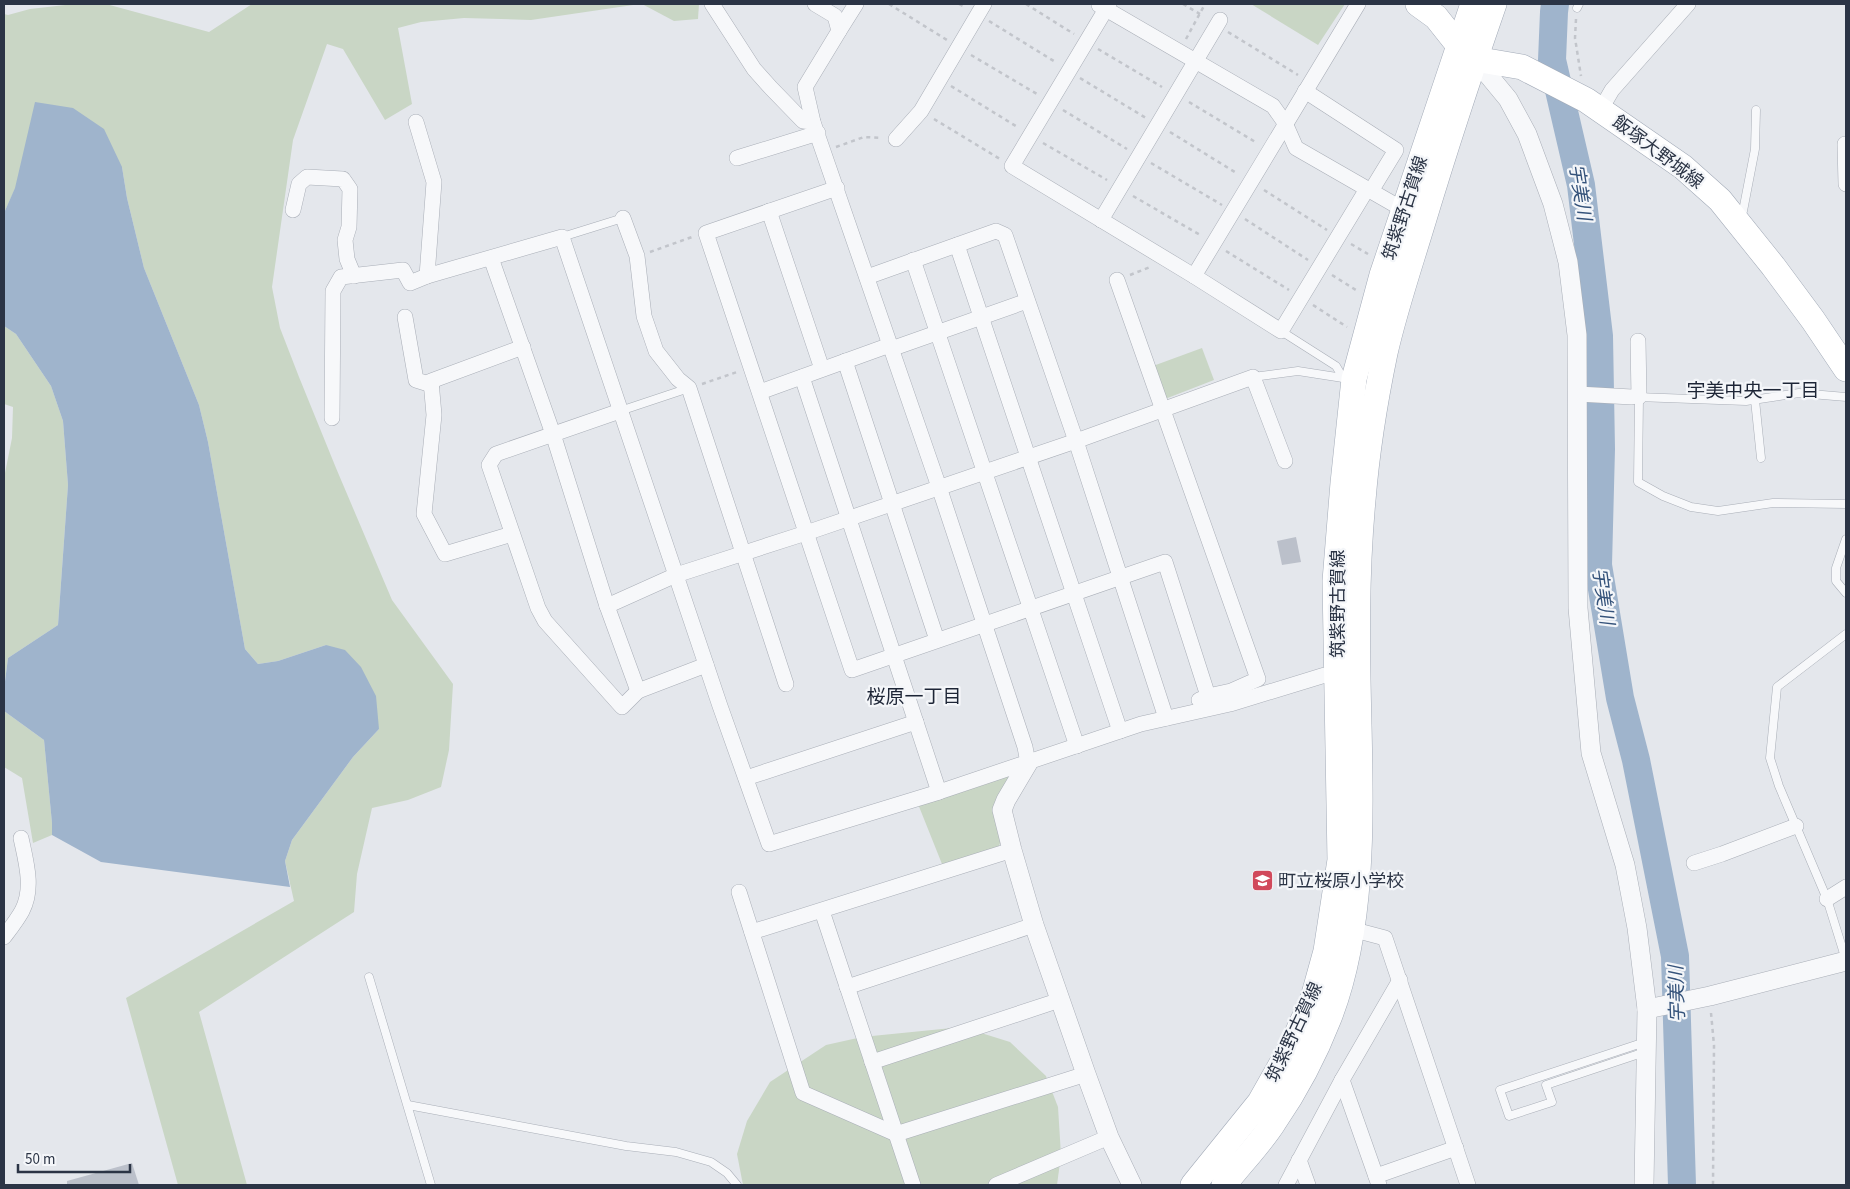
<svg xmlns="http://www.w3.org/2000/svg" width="1850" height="1189" font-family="'Source Sans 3','Noto Sans JP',sans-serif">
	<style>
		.green { fill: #c9d6c5 }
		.water { fill: #9fb4cc }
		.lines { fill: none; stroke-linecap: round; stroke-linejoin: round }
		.river { stroke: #9fb4cc; stroke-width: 28 }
		.building { fill: #bbc0ca }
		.service-casing { stroke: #a9aeb7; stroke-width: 9 }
		.minor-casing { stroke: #a9aeb7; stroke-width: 16 }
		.tertiary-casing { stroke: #a9aeb7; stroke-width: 20 }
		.primary-casing { stroke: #a3abb8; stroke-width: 26 }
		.path { stroke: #c2c5cb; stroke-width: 2.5; stroke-dasharray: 4 4; stroke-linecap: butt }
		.service { stroke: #f7f8fa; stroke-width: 8 }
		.minor { stroke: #f7f8fa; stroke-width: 15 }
		.tertiary { stroke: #f7f8fa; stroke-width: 19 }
		.primary { stroke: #fff; stroke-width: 25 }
		.labels { text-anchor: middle; stroke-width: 4.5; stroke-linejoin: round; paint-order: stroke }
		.street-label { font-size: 18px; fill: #2b3445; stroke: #f4f6f9 }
		.poi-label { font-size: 18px; fill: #2b3445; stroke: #f4f6f9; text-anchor: start }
		.water-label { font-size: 19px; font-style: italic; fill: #34527a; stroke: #f4f6f9 }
		.neighbourhood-label { font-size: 19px; fill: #1d2536; stroke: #f4f6f9 }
	</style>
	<rect width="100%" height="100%" fill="#e4e7ec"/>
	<g class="green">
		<polygon points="74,4 106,4 209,32 252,4 640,4 531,20 464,18 421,22 398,28 412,104 385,120 343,49 327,44 293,140 272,287 280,328 299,377 336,468 392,600 453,684 449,750 441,787 408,800 372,808 357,874 354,912 199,1012 247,1185 178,1185 126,998 294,901 285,861 292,840 353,757 379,729 326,645 278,661 258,664 245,649 208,442 199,405 144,268 127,198 122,167 15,189 4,213 4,14 8,15 30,9"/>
		<polygon points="642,4 699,4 698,19 674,21"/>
		<polygon points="1251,4 1345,4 1318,45"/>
		<polygon points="4,326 16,334 51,386 63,421 68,485 58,625 8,658 4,689 4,478 12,438 13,407 4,404"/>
		<polygon points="1202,348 1214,380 1165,399 1153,366"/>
		<polygon points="4,711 44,740 52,823 52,835 33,843 22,778 4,767"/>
		<polygon points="1009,774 1012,780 1001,841 998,848 942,864 918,804"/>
		<polygon points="962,1027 1010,1042 1046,1076 1058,1107 1061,1155 1057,1185 743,1185 737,1154 747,1121 770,1082 826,1045 862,1037"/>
	</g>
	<polygon class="water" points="35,102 73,108 104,129 122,167 127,198 144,268 199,405 208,442 245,649 258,664 278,661 326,645 345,650 361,667 376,696 379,729 353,757 292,840 285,861 290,887 101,862 52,835 52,823 44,740 4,711 4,689 8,658 58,625 68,485 63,421 51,386 16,334 4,326 4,213 15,188"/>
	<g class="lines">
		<polyline class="river" points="1555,4 1554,12 1552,60 1581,185 1599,336 1601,449 1598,565 1620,698 1636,760 1675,956 1682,1185"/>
	</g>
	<g class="building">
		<polygon points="1296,537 1301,562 1282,565 1277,541"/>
		<polygon points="132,1163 139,1185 67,1185 67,1181"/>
	</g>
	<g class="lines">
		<defs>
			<g id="service">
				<polyline points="1577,8 1579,4"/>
				<polyline points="1740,218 1743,211 1755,149 1756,110"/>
				<polyline points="562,237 623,218"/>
				<polyline points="1281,331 1336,366 1343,378"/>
				<polyline points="1253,377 1298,371 1343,378"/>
				<polyline points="1637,397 1746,401 1799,393 1846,397"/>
				<polyline points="1639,397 1638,482 1663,496 1691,507 1718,511 1773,503 1846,504"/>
				<polyline points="1755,400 1761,458"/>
				<polyline points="620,411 689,388"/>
				<polyline points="1846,539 1836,568 1836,581 1846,593"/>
				<polyline points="1846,634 1777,687 1770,758 1779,786 1827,899 1846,960"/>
				<polyline points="369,977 431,1185"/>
				<polyline points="1645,1052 1546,1085 1552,1102 1509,1116 1500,1090 1645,1042"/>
				<polyline points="408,1105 626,1146 676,1152 711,1162 727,1173 737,1185"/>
			</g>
			<g id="minor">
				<polyline points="712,4 754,69 771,88 803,121 813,122"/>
				<polyline points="815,4 835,16 839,31 805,87 813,122 939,487 1025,747 1028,763"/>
				<polyline points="1109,4 1012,166 1194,276 1281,331 1367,189"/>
				<polyline points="1099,5 1273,106 1285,123 1296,148 1404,210"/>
				<polyline points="839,31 856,4"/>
				<polyline points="1305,91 1396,150 1371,191"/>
				<polyline points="1601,109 1612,90 1688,4"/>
				<polyline points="416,122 434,182 427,276 562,237 720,706 769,844 939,792 1141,724 1230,704 1325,675 1338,675"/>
				<polyline points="896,139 921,111 984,4"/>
				<polyline points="1845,144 1846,184"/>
				<polyline points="737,158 818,133"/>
				<polyline points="837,188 706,233 852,670 1165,562 1208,696"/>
				<polyline points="293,210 299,184 307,177 343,179 350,189 349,227 345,240 347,259 354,276"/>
				<polyline points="769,211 822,369"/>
				<polyline points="623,218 637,256 644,316 656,351 678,379 689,388 786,684"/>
				<polyline points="1101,220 1220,20"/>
				<polyline points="957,245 1120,731"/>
				<polyline points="491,258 553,434 607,606 638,691"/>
				<polyline points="913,260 1077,746"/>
				<polyline points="1194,276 1358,4"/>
				<polyline points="867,277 996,231 1005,235 1076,441 1166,718"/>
				<polyline points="1117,280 1258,679 1231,691 1208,696 1199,700"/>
				<polyline points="405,317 416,380 432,385"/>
				<polyline points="1638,341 1639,397"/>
				<polyline points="891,349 1027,301"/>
				<polyline points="845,361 937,640"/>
				<polyline points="802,377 939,792"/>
				<polyline points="760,392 890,345"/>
				<polyline points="1578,394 1632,397"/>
				<polyline points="620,411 496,454 489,465 538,608 545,621 622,707 638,691 706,665"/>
				<polyline points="332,418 333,291 341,277 403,270 410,283 427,276"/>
				<polyline points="512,534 445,554 424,514 434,415 431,381 523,347"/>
				<polyline points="607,606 676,575 806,533 1076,441 1253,377 1285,461"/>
				<polyline points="746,778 916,722"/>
				<polyline points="1694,863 1722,854 1796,826"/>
				<polyline points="739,892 803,1093 896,1134 1086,1074"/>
				<polyline points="1827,899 1846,887"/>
				<polyline points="822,911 913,1185"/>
				<polyline points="1351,929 1385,938 1468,1185"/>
				<polyline points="752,932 1012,850"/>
				<path d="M4,937C10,929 17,920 22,911C34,888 26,862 21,838"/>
				<polyline points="847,987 1034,925"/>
				<polyline points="872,1062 1060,1000"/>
				<polyline points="1342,1080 1379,1185"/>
				<polyline points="1299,1160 1308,1185"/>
				<polyline points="1376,1176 1456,1148"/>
				<polyline points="996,1185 1109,1137"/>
				<polyline points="1286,1185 1342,1080 1400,980"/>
			</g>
			<g id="tertiary">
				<polyline points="1475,59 1508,99 1527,134 1553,204 1568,262 1577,335 1578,608 1591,753 1625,865 1637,928 1647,1009 1644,1185"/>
				<polyline points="1028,763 1006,800 1002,810 1012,850 1034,925 1086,1074 1109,1137 1132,1185"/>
				<polyline points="1647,1009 1710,996 1846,961"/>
			</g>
			<g id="primary">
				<polyline points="1418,4 1436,17 1459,46 1475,59 1522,67 1586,100 1683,167 1720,200 1773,266 1813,320 1846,369"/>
				<polyline points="1193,1185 1260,1102 1291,1047 1313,998 1326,951 1340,860 1335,581 1343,483 1354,379 1382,275 1473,4"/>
				<path d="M1224,1185C1240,1164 1260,1144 1274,1122C1296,1090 1315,1054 1329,1018C1364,929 1361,818 1359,724C1357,649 1356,574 1363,500C1367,451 1375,401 1385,353C1395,309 1410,265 1423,222C1445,149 1469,76 1494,4"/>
			</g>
		</defs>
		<use href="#service" class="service-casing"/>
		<use href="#minor" class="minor-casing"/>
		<use href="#tertiary" class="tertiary-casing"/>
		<use href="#primary" class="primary-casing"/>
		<g class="path">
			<polyline points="889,4 947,40"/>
			<polyline points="959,4 965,7"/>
			<polyline points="1026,4 1074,34"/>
			<polyline points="1183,4 1200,14"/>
			<polyline points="1576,19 1575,38 1581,76"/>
			<polyline points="989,21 1057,63"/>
			<polyline points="1228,32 1298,75"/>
			<polyline points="1186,39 1205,4"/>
			<polyline points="1098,49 1162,87"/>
			<polyline points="971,55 1037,94"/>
			<polyline points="1080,78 1146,118"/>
			<polyline points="951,86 1019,128"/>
			<polyline points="1189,102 1257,143"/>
			<polyline points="1063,110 1127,149"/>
			<polyline points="934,119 1000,159"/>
			<polyline points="1170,132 1238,174"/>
			<polyline points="1043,143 1107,180"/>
			<polyline points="836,147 864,137 881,138"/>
			<polyline points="1151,163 1222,205"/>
			<polyline points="1264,190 1327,230"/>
			<polyline points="1133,196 1202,236"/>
			<polyline points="1245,219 1308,260"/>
			<polyline points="1351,244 1368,254"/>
			<polyline points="1226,251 1289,290"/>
			<polyline points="650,252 692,237"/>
			<polyline points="1130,275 1150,267"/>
			<polyline points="1332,275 1359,292"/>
			<polyline points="1313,305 1347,327"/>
			<polyline points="702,384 737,372"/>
			<polyline points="1711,1013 1714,1045 1713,1185"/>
		</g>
		<use href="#service" class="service"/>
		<use href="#minor" class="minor"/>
		<use href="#tertiary" class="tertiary"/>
		<use href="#primary" class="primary"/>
	</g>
	<defs>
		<symbol id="school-square" viewBox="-11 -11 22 22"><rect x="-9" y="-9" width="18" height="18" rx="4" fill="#d1495b" stroke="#f4f6f9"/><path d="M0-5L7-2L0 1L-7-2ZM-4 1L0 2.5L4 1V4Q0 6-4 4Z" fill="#fff"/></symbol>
	</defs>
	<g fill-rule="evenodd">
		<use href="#school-square" x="1250" y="868" width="25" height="25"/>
	</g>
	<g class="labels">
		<g class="street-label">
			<text transform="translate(1658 152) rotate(37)" y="6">飯塚大野城線</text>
			<text transform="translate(1405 208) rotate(-72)" y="6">筑紫野古賀線</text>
			<text transform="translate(1338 604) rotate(-90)" y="6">筑紫野古賀線</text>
			<text transform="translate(1294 1032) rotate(-65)" y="6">筑紫野古賀線</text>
		</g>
		<g class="poi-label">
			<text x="1278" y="887">町立桜原小学校</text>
		</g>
		<g class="water-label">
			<text transform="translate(1581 192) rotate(81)" y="7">宇美川</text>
			<text transform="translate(1604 596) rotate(82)" y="7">宇美川</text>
			<text transform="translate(1676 994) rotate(-92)" y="7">宇美川</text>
		</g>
		<g class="neighbourhood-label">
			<text x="1753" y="397">宇美中央一丁目</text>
			<text x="914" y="703">桜原一丁目</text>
		</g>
	</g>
	<rect width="1850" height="1189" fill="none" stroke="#2b3445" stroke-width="10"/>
	<path d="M18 1164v8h112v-8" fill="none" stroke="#2b3445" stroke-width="2.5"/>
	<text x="25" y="1164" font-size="15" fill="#2b3445" stroke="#f4f6f9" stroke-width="4" paint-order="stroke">50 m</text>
</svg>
